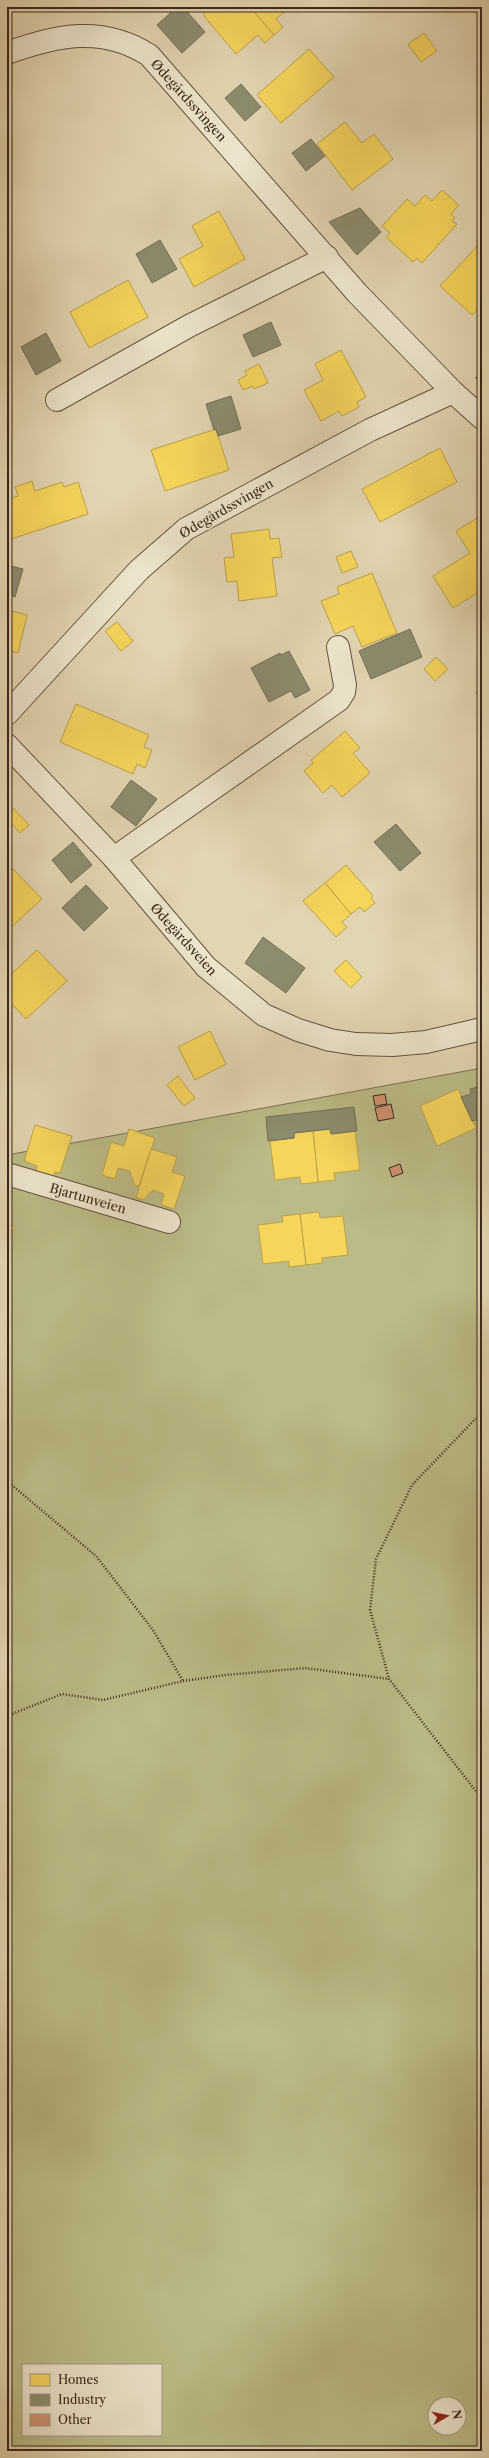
<svg xmlns="http://www.w3.org/2000/svg" width="489" height="2458" font-family="'Libre Caslon Text',serif">
	<style>
		.green { fill: #bbbb87; stroke: #7a7250; fill-rule: evenodd }
		.homes { fill: #f6d55c; stroke: #bda148 }
		.industry { fill: #8c8c6e; stroke: #736e54 }
		.building { fill: #d09273; stroke: #392818 }
		.lines { fill: none; stroke-linecap: round; stroke-linejoin: round }
		.minor-casing { stroke: #63533e; stroke-width: 24 }
		.path { stroke: #392818; stroke-width: 2.5; stroke-dasharray: 1 2; stroke-linecap: butt }
		.minor { stroke: #ece4cc; stroke-width: 22 }
		.labels { text-anchor: middle; stroke-width: 4; stroke-linejoin: round; paint-order: stroke }
		.street-label { font-size: 13px; fill: #392818; stroke: #ece4cc }
	</style>
	<rect width="100%" height="100%" fill="#e2d5b1"/>
	<filter id="stains"><feTurbulence type="fractalNoise" baseFrequency=".005" numOctaves="4"/><feColorMatrix values="0 0 0 0 .2 0 0 0 0 .09 0 0 0 0 .02 0 0 0 .5 -.17"/></filter>
	<radialGradient id="worn" r=".72"><stop offset=".6" stop-color="#630" stop-opacity="0"/><stop offset="1" stop-color="#630" stop-opacity=".3"/></radialGradient>
	<path class="green" d="M482,1068V2451H7V1155ZM23,2365H161V2435H23ZM435,2404H459V2428H435Z"/>
	<g class="homes">
		<polygon points="212,7 250,7 274,35 265,43 258,35 236,54 203,15"/>
		<polygon points="250,7 290,7 276,19 283,27 274,35"/>
		<polygon points="424,33 437,51 421,62 408,44"/>
		<polygon points="309,49 334,77 281,123 257,95"/>
		<polygon points="345,122 362,143 374,134 393,159 352,190 317,144"/>
		<polygon points="442,190 459,205 451,214 455,218 452,221 457,224 422,263 417,258 413,262 386,237 390,233 382,226 407,199 415,206 425,195 432,201"/>
		<polygon points="219,211 245,259 194,287 179,259 203,246 192,226"/>
		<polygon points="481,242 482,305 472,315 440,286"/>
		<polygon points="128,280 148,317 89,348 70,312"/>
		<polygon points="341,350 366,397 357,402 359,407 342,416 339,411 321,421 304,390 323,380 315,364"/>
		<polygon points="259,364 268,383 254,389 253,386 243,390 238,380 247,375 245,371"/>
		<polygon points="216,429 229,470 165,491 151,450"/>
		<polygon points="440,448 457,482 380,522 362,489"/>
		<polygon points="32,481 35,491 62,482 64,487 78,482 88,514 11,539 7,528 7,500 18,496 15,487"/>
		<polygon points="482,515 482,590 453,608 433,576 470,553 456,531"/>
		<polygon points="269,529 270,539 279,538 282,557 272,558 277,596 239,601 237,581 227,582 224,558 234,557 231,534"/>
		<polygon points="351,551 358,567 342,573 336,557"/>
		<polygon points="372,573 397,633 362,647 353,626 335,634 321,601 339,594 337,587"/>
		<polygon points="7,610 27,615 18,653 7,650"/>
		<polygon points="117,622 133,641 121,651 105,631"/>
		<polygon points="436,657 448,669 435,681 424,669"/>
		<polygon points="482,687 482,699 476,693"/>
		<polygon points="76,704 149,735 144,747 152,750 145,768 137,764 133,774 60,742"/>
		<polygon points="345,731 360,748 353,753 370,773 342,797 332,785 323,793 304,771 313,763 311,760"/>
		<polygon points="10,805 29,825 20,833 7,819 7,807"/>
		<polygon points="346,865 373,896 371,898 375,903 364,912 360,907 351,914 325,883"/>
		<polygon points="13,869 42,899 7,931 7,875"/>
		<polygon points="325,883 351,914 342,922 347,927 336,937 303,901"/>
		<polygon points="482,936 482,947 477,941"/>
		<polygon points="37,950 67,981 26,1019 7,999 7,978"/>
		<polygon points="346,960 362,977 351,988 334,971"/>
		<polygon points="210,1031 226,1064 195,1080 178,1047"/>
		<polygon points="178,1076 195,1098 184,1106 167,1085"/>
		<polygon points="458,1089 476,1128 437,1146 420,1106"/>
		<polygon points="35,1125 72,1136 60,1173 55,1172 53,1177 36,1172 37,1166 24,1161"/>
		<polygon points="129,1129 155,1138 139,1186 134,1185 130,1171 118,1168 115,1179 102,1175 111,1142 124,1146"/>
		<polygon points="330,1129 331,1134 355,1131 360,1170 334,1173 335,1180 318,1182 313,1131"/>
		<polygon points="313,1131 318,1182 301,1184 300,1177 275,1180 270,1141 294,1138 294,1133"/>
		<polygon points="151,1149 177,1157 172,1172 185,1176 174,1209 161,1205 164,1194 153,1190 143,1200 136,1197"/>
		<polygon points="319,1212 320,1218 343,1216 348,1255 322,1258 322,1263 306,1265 300,1214"/>
		<polygon points="300,1214 306,1265 289,1267 289,1261 263,1264 258,1225 283,1222 282,1216"/>
		<polygon points="7,1223 15,1227 7,1243"/>
	</g>
	<g class="industry">
		<polygon points="177,7 183,7 205,32 182,53 157,25"/>
		<polygon points="241,84 261,107 245,121 225,98"/>
		<polygon points="311,139 325,156 306,171 292,153"/>
		<polygon points="360,208 381,232 357,255 329,222"/>
		<polygon points="160,240 177,269 152,283 136,254"/>
		<polygon points="271,322 281,345 253,357 243,335"/>
		<polygon points="46,333 61,361 36,375 21,347"/>
		<polygon points="231,396 241,429 218,436 216,429 214,430 206,404"/>
		<polygon points="7,433 12,449 7,451"/>
		<polygon points="7,565 23,569 15,597 7,595"/>
		<polygon points="410,629 422,657 371,679 359,651"/>
		<polygon points="289,651 310,690 295,698 291,691 269,702 251,668 280,653 281,655"/>
		<polygon points="131,780 157,799 136,826 111,807"/>
		<polygon points="396,824 421,853 400,871 374,842"/>
		<polygon points="73,842 92,865 71,883 52,860"/>
		<polygon points="86,885 108,908 84,931 62,908"/>
		<polygon points="263,937 305,968 286,993 245,963"/>
		<polygon points="482,1086 482,1123 478,1124 477,1120 472,1121 461,1097 471,1094 470,1089"/>
		<polygon points="354,1107 357,1131 331,1134 330,1129 294,1133 294,1138 268,1141 266,1117"/>
	</g>
	<g class="building">
		<polygon points="385,1094 387,1104 375,1106 373,1096"/>
		<polygon points="391,1104 394,1118 378,1121 375,1108"/>
		<polygon points="400,1164 403,1173 392,1177 389,1168"/>
	</g>
	<g class="lines">
		<defs>
			<g id="minor">
				<path d="M7,53C57,35 102,25 149,55L357,293L453,392L482,418"/>
				<polyline points="57,400 189,326 327,257"/>
				<polyline points="7,714 139,570 186,529 370,430 453,392"/>
				<polyline points="7,745 114,858 206,967 264,1015 298,1030 330,1040 356,1044 392,1045 426,1042 482,1029"/>
				<polyline points="114,858 339,700 344,692 345,685 338,647"/>
				<polyline points="7,1174 169,1222"/>
			</g>
		</defs>
		<use href="#minor" class="minor-casing"/>
		<g class="path">
			<polyline points="476,378 482,374"/>
			<polyline points="482,1412 412,1485 376,1559 370,1610 389,1679 482,1799"/>
			<polyline points="7,1481 96,1556 153,1630 183,1681"/>
			<polyline points="7,1716 62,1694 103,1700 183,1681 226,1675 305,1668 389,1679"/>
		</g>
		<use href="#minor" class="minor"/>
	</g>
	<g class="labels">
		<g class="street-label">
			<text transform="translate(189 100) rotate(48)" y="5">Ødegårdssvingen</text>
			<text transform="translate(226 508) rotate(-30)" y="5">Ødegårdssvingen</text>
			<text transform="translate(184 939) rotate(48)" y="5">Ødegårdsveien</text>
			<text transform="translate(88 1198) rotate(16)" y="5">Bjartunveien</text>
		</g>
	</g>
	<rect width="489" height="2458" fill="none" stroke="#e2d5b1" stroke-width="24"/>
	<rect x="8" y="8" width="473" height="2442" fill="none" stroke="#392818" stroke-width="2"/>
	<rect x="12" y="12" width="465" height="2434" fill="none" stroke="#392818"/>
	<rect x="22" y="2364" width="140" height="72" fill="#ece4cc" stroke="#a49984"/>
	<rect x="30" y="2374" width="20" height="12" fill="#f6d55c" stroke="#a49984"/>
	<text x="58" y="2384" font-size="12" fill="#392818">Homes</text>
	<rect x="30" y="2394" width="20" height="12" fill="#8c8c6e" stroke="#a49984"/>
	<text x="58" y="2404" font-size="12" fill="#392818">Industry</text>
	<rect x="30" y="2414" width="20" height="12" fill="#d09273" stroke="#a49984"/>
	<text x="58" y="2424" font-size="12" fill="#392818">Other</text>
	<g transform="translate(447 2416) rotate(81)"><circle r="19" fill="#ece4cc" stroke="#a49984"/>
	<path d="M0-3L7 15L0 10L-7 15Z" fill="#8f2418"/>
	<text y="-6" font-size="11" font-weight="bold" text-anchor="middle" fill="#392818">N</text>
	</g>
	<rect width="100%" height="100%" filter="url(#stains)"/>
	<rect width="100%" height="100%" fill="url(#worn)"/>
</svg>
